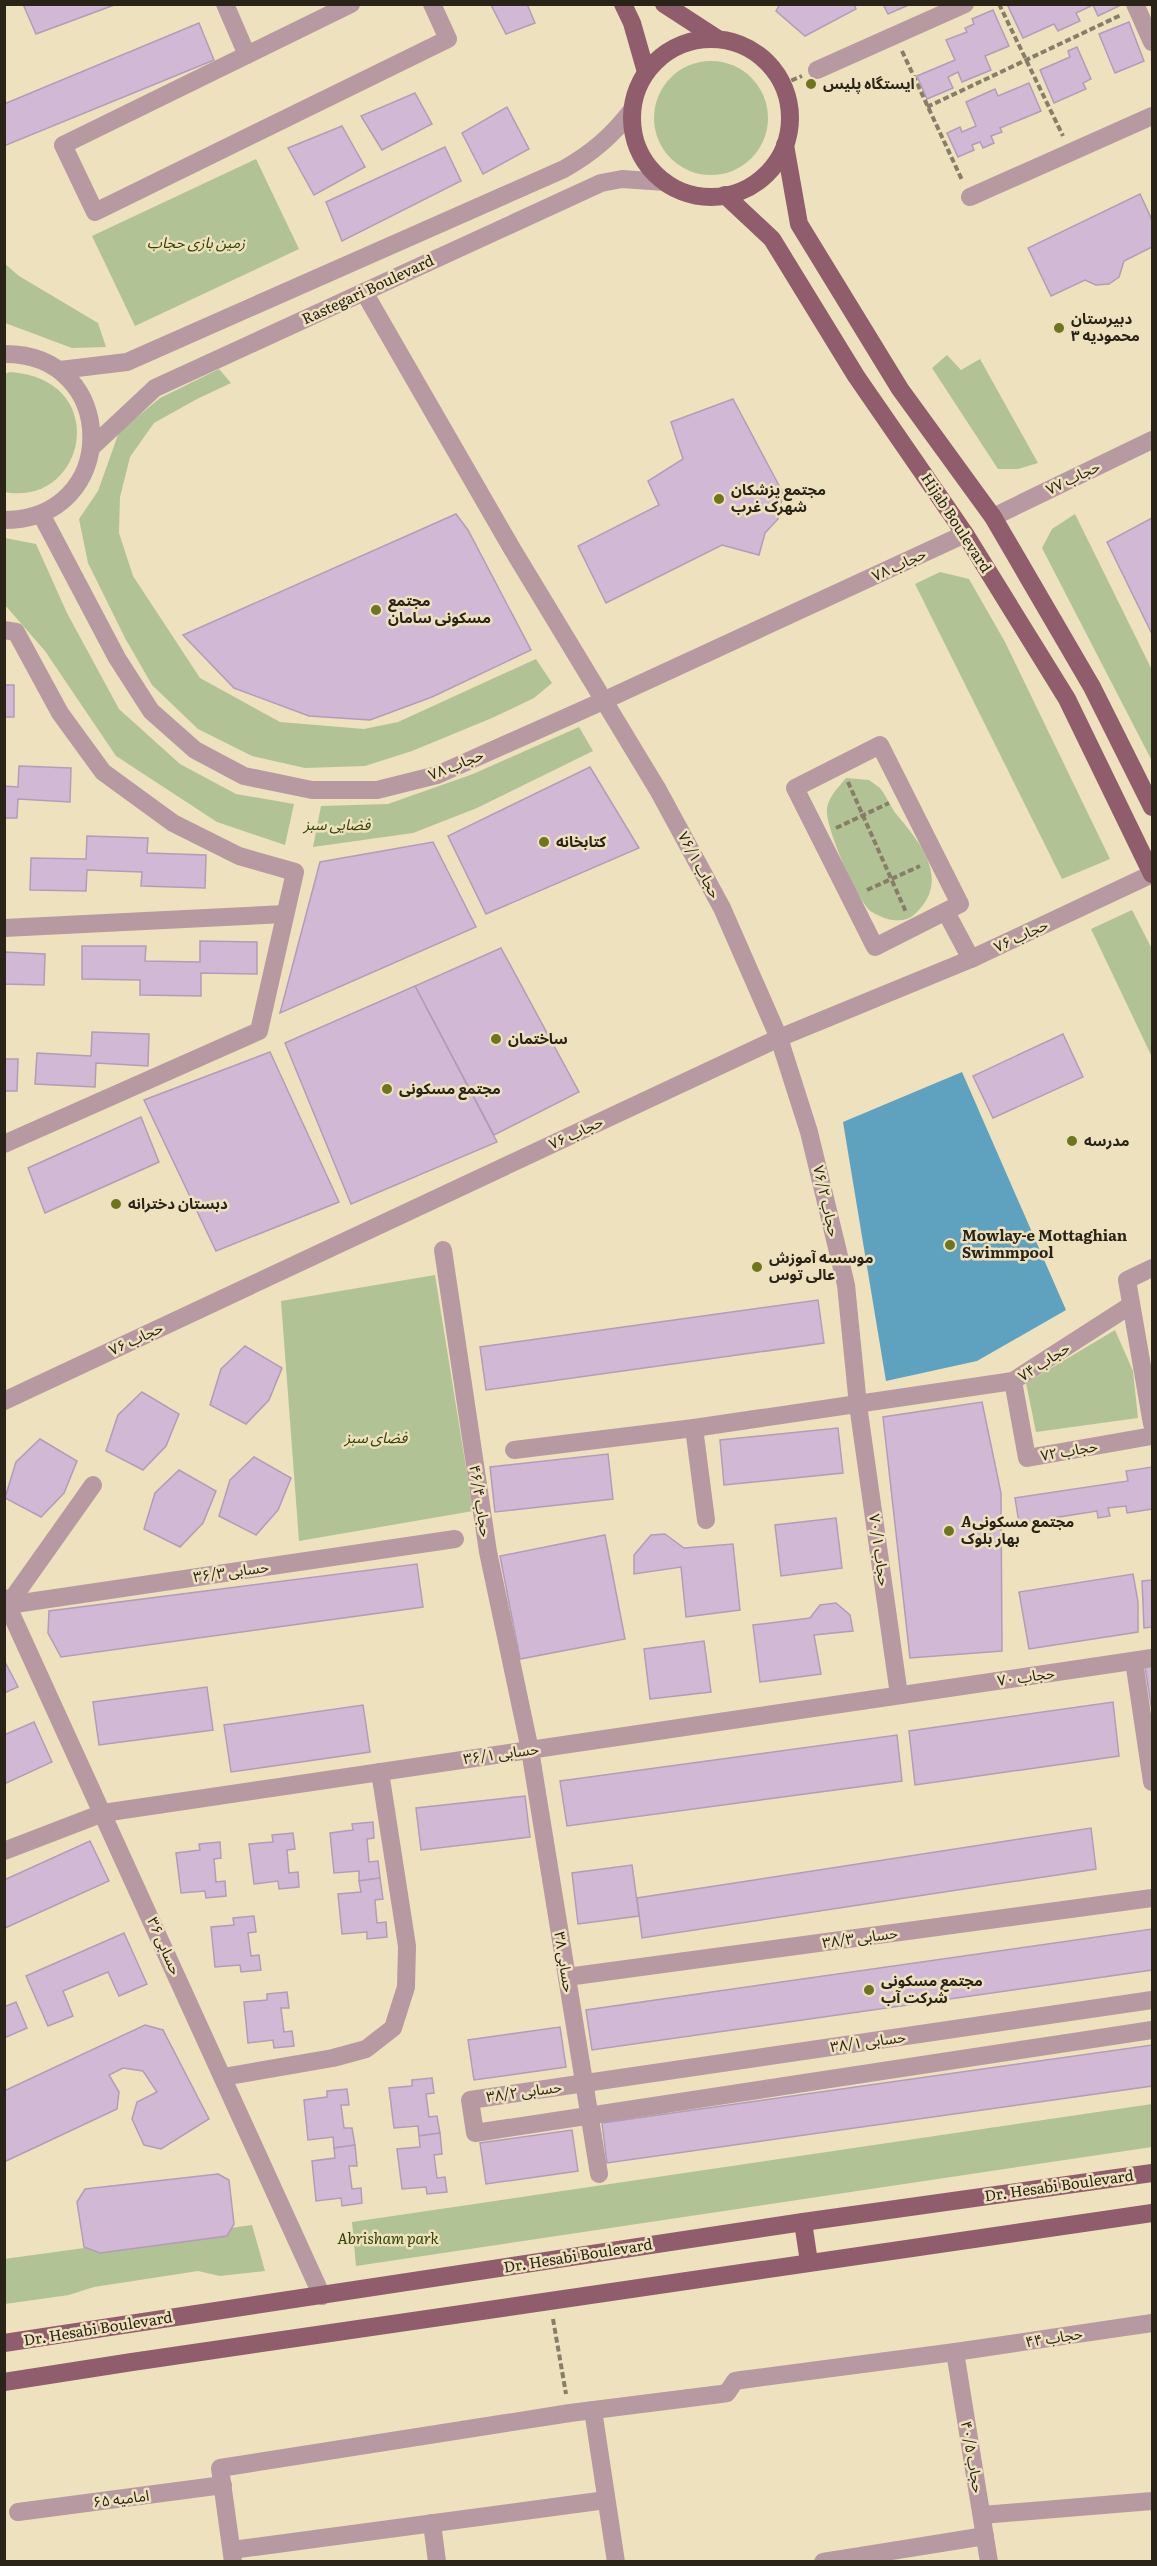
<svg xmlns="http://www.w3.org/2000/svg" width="1157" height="2566" font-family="Literata,'Noto Sans Arabic',serif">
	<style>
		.green { fill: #b1c395 }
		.water { fill: #5fa2c0 }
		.building { fill: #d1b9d6; stroke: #b39cb7; stroke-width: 1.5 }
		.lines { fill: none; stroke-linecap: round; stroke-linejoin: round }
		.path { stroke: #867e66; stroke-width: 4; stroke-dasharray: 6 3; stroke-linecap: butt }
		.minor { stroke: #b79aa1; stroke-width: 18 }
		.major { stroke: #905d6c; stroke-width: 18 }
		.poi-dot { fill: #6f751d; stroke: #eee1be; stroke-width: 2 }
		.labels { text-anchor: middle; stroke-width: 5; stroke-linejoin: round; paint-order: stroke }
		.poi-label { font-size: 15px; font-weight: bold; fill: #292417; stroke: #eee1be; text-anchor: start }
		.park-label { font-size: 15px; font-style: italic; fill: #314301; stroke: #eee1be }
		.street-label { font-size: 15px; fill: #292417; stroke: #eee1be }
	</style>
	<rect width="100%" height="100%" fill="#eee1be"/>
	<g class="green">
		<circle cx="711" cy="118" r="57"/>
		<polygon points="256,159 299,249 135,326 92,236"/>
		<polygon points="4,263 19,276 98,323 106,347 72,348 5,323"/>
		<polygon points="947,355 961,370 980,359 1038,463 1018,469 998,469 932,368"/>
		<polygon points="219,369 231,383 197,399 154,423 130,457 120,497 119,533 133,576 200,678 280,722 364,729 398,722 536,659 552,683 534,698 492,718 412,751 365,766 305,768 252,756 198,729 152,685 125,638 88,563 79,519 98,491 119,432 160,398"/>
		<path d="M10,372C113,379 86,508 4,492V374Z"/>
		<polygon points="1075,514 1152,670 1152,761 1042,548 1052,529"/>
		<polygon points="5,538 36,544 67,613 119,709 180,764 236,794 294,804 285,845 217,822 116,756 45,651 5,605"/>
		<polygon points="940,572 969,579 1005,642 1110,859 1062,879 915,584"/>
		<polygon points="579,727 593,751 477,808 413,833 313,847 321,806 388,804 473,774"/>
		<path d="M846,778L869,780L880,788C887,797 891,808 897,815C922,845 951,881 915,914C903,925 885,920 872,912C857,902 828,832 827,813C826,799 838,788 846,778Z"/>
		<polygon points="1132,910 1152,949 1152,1057 1091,929"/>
		<polygon points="435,1275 473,1511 299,1541 281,1301"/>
		<polygon points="1115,1330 1133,1371 1138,1418 1036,1432 1026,1383"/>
		<polygon points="1152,2104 1152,2147 356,2266 352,2222"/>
		<polygon points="252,2225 265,2271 220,2276 198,2271 94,2287 69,2295 5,2304 4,2259"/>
	</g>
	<polygon class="water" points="962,1072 1066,1310 977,1361 886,1381 843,1122"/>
	<g class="building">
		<polygon points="23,4 117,4 36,34"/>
		<polygon points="527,4 535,23 506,34 491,5"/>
		<polygon points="780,4 854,4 856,9 805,36 776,11"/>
		<polygon points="883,4 911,4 888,14"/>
		<polygon points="1007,4 1121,4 1121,5 1098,16 1093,5 1076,13 1080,21 1058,31 1054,24 1023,38"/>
		<polygon points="993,10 1009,46 985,56 991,70 962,82 958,72 948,77 953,88 927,99 917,76 955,60 946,40 967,32 965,28 974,24 972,19"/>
		<polygon points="1129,22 1144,61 1115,73 1099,34"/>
		<polygon points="199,23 214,60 4,146 4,104"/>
		<polygon points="1077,47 1091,79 1083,83 1086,89 1054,103 1040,70 1070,57 1068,51"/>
		<polygon points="1029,83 1041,111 1000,128 1002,132 991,136 994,143 983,148 980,142 972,145 974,150 958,157 947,133 960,127 962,132 976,126 966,102 995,89 998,96"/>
		<polygon points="415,93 432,124 382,150 361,116"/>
		<polygon points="507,107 529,149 483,174 462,133"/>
		<polygon points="342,126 365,167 314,195 288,148"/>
		<polygon points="445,147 461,181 342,241 326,202"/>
		<polygon points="1140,194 1152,220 1152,247 1124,261 1119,277 1109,284 1096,285 1085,280 1051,296 1028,248"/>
		<polygon points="733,399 783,493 778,519 765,533 759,555 722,545 606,603 578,546 659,505 648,481 683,459 671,422"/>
		<polygon points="456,514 468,530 531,650 432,697 370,720 309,716 234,688 183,635"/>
		<polygon points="1152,518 1152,634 1107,542"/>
		<rect x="4" y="685" width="10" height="32"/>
		<polygon points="19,766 71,768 70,802 18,799 17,818 4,818 4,786 18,787"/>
		<polygon points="590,767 639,848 486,914 448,836"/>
		<polygon points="87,836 148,838 147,853 206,855 205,888 141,886 142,872 87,870 86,891 30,890 31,858 86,859"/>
		<polygon points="433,842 476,927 280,1013 320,862"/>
		<polygon points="200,941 257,942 257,974 201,973 201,996 140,995 140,980 82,979 82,946 146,946 145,961 200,962"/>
		<polygon points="501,948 579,1092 494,1135 415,986"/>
		<polygon points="4,952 45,954 44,985 4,984"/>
		<polygon points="415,986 497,1142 351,1204 285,1043"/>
		<polygon points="92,1032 149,1034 148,1066 96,1063 95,1087 35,1084 37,1053 91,1056"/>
		<polygon points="1063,1034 1083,1077 993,1118 973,1076"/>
		<polygon points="270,1052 339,1202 216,1251 144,1100"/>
		<polygon points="4,1059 18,1059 17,1091 4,1091"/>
		<polygon points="141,1117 159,1162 45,1213 28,1168"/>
		<polygon points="818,1300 824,1343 486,1390 480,1347"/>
		<polygon points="245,1346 282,1368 269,1400 246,1424 210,1405 221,1369"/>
		<polygon points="142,1392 179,1414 166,1446 143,1470 106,1451 118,1415"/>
		<polygon points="982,1402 1001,1493 1002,1651 910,1658 883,1417"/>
		<polygon points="838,1428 843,1473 724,1485 720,1440"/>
		<polygon points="40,1439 77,1461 64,1493 41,1517 5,1498 16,1462"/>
		<polygon points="608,1454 613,1499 495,1512 490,1467"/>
		<polygon points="254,1457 291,1478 278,1510 256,1535 219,1516 230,1480"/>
		<polygon points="1152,1467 1152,1509 1127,1513 1126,1506 1108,1508 1110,1516 1098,1518 1097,1511 1053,1518 1054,1526 1043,1528 1041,1520 1019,1523 1015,1498 1128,1481 1126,1471"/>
		<polygon points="179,1470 216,1491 203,1523 180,1547 144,1529 155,1493"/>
		<polygon points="836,1518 842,1568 781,1576 775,1525"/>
		<polygon points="665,1534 684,1548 733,1544 740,1610 686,1617 681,1567 634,1574 634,1555 651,1535"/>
		<polygon points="605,1535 625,1639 520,1659 500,1556"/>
		<polygon points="417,1564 423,1607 61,1657 48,1633 49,1611"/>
		<polygon points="1133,1574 1138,1602 1138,1632 1029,1649 1019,1592"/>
		<polygon points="1152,1580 1152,1627 1144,1628 1142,1581"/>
		<polygon points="836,1603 850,1615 853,1631 814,1635 821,1674 760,1682 753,1625 810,1618 820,1605"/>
		<polygon points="704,1641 711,1692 650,1699 644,1649"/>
		<polygon points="4,1660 18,1687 4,1693"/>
		<polygon points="1152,1666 1152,1711 1145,1667"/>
		<polygon points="207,1687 213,1730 99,1745 93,1702"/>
		<polygon points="1113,1702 1119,1756 915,1785 909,1731"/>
		<polygon points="363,1705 370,1752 231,1772 224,1725"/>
		<polygon points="34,1722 52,1762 4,1784 4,1735"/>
		<polygon points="897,1735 902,1781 567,1826 560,1781"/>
		<polygon points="525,1796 530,1837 421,1850 416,1808"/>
		<polygon points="373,1822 374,1838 367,1839 369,1862 378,1861 380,1878 359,1881 359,1871 334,1873 330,1833 353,1830 352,1824"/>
		<polygon points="1091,1828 1096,1869 642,1938 637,1898"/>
		<polygon points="293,1833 295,1849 287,1850 289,1873 298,1872 299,1887 279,1889 278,1881 254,1884 249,1844 273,1842 272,1835"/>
		<polygon points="90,1841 109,1881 5,1928 4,1880"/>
		<polygon points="220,1842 221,1858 214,1859 216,1882 225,1881 226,1896 206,1898 205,1891 181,1893 176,1853 200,1850 199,1844"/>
		<polygon points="632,1865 639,1916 578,1924 572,1873"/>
		<polygon points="380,1878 383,1899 375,1900 377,1923 386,1922 387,1937 367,1939 367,1932 342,1934 338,1894 361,1892 359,1881"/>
		<polygon points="254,1916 256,1932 248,1933 251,1956 259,1955 261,1970 241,1972 240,1965 215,1967 211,1927 234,1925 233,1918"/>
		<polygon points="1152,1929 1152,1970 592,2050 586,2010"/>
		<polygon points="124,1933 147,1984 119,1996 108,1972 63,1991 73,2016 48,2026 26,1976"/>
		<polygon points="287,1992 289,2008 281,2008 284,2032 292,2031 294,2046 274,2048 273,2040 248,2043 244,2002 267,2000 267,1994"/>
		<polygon points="16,2002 27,2028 4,2038 4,2007"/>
		<polygon points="145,2025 163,2030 209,2119 161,2149 144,2145 132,2119 137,2102 157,2092 143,2071 123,2068 109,2075 119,2092 117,2109 4,2162 4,2091"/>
		<polygon points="560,2027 566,2067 474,2080 468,2040"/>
		<polygon points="1152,2045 1152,2086 607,2163 602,2123"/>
		<polygon points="432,2078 434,2093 426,2094 429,2117 437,2116 440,2133 419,2136 418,2126 394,2128 389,2088 412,2086 412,2080"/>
		<polygon points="347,2089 349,2105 341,2105 344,2128 352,2128 355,2145 334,2148 333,2137 308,2140 304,2100 327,2097 327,2091"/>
		<polygon points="572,2130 578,2171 486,2184 480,2143"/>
		<polygon points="440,2133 442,2154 434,2155 437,2178 445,2177 447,2192 427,2194 426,2187 402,2189 397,2149 420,2147 419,2136"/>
		<polygon points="355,2145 357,2166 349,2166 352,2189 361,2188 362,2203 342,2206 341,2198 316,2201 312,2161 335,2158 334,2148"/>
		<polygon points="218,2174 229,2180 234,2224 227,2236 100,2253 84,2247 77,2202 85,2189"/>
	</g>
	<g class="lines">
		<g class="path">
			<polyline points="999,4 1063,136"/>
			<polyline points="902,51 962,180"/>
			<polyline points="783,84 802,76"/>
			<polyline points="927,107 1121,15"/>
			<polyline points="848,782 906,912"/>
			<polyline points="836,828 889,803"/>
			<polyline points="867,890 920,866"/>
			<polyline points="553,2319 566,2394"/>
		</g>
		<g class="minor">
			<polyline points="225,4 247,55"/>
			<polyline points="351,4 63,145 95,212 448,39 432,4"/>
			<polyline points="1135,4 1152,42"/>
			<polyline points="817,70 965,4"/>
			<polyline points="970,197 1152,116"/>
			<polyline points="364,292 511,547 658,790 722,908 779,1038 809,1132 846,1285 858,1405 899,1695"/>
			<path d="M4,354C120,353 121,520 4,520"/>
			<path d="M60,370L127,362L564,169C592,153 612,136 632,110"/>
			<polyline points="92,447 155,388 601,183 622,179 665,182"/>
			<polyline points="41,514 117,658 151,711 195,750 244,776 312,790 377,790 437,775 603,701 965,534"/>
			<polyline points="993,517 1152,440"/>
			<polyline points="4,630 16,632 60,713 103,772 173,823 239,856 295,872 259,1031 4,1144"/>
			<polygon points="880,745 960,904 875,947 795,788"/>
			<polyline points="946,912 971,959"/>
			<polyline points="4,928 285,914"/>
			<polyline points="443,1250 488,1552 530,1750 599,2174"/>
			<polyline points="1152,1268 1127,1280 1152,1424"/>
			<polyline points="1013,1381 1027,1458 1152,1436"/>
			<polyline points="4,1401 779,1038 971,959 1152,874"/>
			<polyline points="694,1428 706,1520"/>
			<polyline points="514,1450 694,1428 1013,1381 1131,1305"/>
			<polyline points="4,1598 322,2296"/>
			<polyline points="8,1605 455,1539"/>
			<polyline points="8,1605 93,1485"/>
			<polyline points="1134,1661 1152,1782"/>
			<polyline points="4,1851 103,1813 1152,1658"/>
			<polyline points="567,1977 1152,1898"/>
			<polyline points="1152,2000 470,2100 475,2133 1152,2030"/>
			<polyline points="223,2077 333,2058 366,2049 393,2028 406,1987 407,1946 380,1772"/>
			<polyline points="955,2352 989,2562"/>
			<polyline points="593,2410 616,2562"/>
			<polyline points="18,2512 223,2485"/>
			<polyline points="982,2515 1152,2501"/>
			<polyline points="432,2523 437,2562"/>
			<polyline points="232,2550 606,2500"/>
			<polyline points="233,2562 220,2468 570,2413 721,2394 727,2393 735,2381 741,2380 955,2352 1152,2323"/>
			<polyline points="823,2562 985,2536"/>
		</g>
		<g class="major">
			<polyline points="623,4 632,23 646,72"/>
			<polyline points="664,4 718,39"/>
			<circle cx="711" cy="118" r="79"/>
			<polyline points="785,145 799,224 900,389 993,517 1092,687 1152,807"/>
			<polyline points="725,195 772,239 856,376 965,534 1067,699 1152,874"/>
			<polyline points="803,2222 809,2262"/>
			<polyline points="4,2343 803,2222 1152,2173"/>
			<polyline points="4,2382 132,2362 1152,2213"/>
		</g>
	</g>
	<g class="poi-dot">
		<circle cx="811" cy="84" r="6"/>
		<circle cx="1059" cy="328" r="6"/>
		<circle cx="719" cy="499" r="6"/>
		<circle cx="376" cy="610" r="6"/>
		<circle cx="544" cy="842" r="6"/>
		<circle cx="496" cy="1039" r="6"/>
		<circle cx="387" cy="1089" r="6"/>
		<circle cx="1072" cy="1141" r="6"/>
		<circle cx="116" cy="1204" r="6"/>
		<circle cx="950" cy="1245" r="6"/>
		<circle cx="757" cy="1267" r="6"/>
		<circle cx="949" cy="1531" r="6"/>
		<circle cx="869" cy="1990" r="6"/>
	</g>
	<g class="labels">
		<g class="poi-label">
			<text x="823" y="89">ایستگاه پلیس</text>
			<text x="1071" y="324">دبیرستان<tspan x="1071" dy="17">محمودیه ۳</tspan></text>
			<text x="731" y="495">مجتمع پزشکان<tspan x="731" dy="17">شهرک غرب</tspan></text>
			<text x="388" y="606">مجتمع<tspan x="388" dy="17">مسکونی سامان</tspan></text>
			<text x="556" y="847">کتابخانه</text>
			<text x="508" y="1044">ساختمان</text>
			<text x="399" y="1094">مجتمع مسکونی</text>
			<text x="1084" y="1146">مدرسه</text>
			<text x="128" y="1209">دبستان دخترانه</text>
			<text x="962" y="1241">Mowlay-e Mottaghian<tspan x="962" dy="17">Swimmpool</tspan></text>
			<text x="769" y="1263">موسسه آموزش<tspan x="769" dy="17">عالی توس</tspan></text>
			<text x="961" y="1527">Aمجتمع مسکونی<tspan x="961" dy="17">بهار بلوک</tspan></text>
			<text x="881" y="1986">مجتمع مسکونی<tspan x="881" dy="17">شرکت آب</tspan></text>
		</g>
		<g class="park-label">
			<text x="196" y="248">زمین بازی حجاب</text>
			<text x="337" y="830">فضایی سبز</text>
			<text x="376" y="1443">فضای سبز</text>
			<text x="388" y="2244">Abrisham park</text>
		</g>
		<g class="street-label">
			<text transform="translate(368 290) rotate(-25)" y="5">Rastegari Boulevard</text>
			<text transform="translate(1073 478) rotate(-26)" y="5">حجاب ۷۷</text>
			<text transform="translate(956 523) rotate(57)" y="5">Hijab Boulevard</text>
			<text transform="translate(899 565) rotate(-25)" y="5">حجاب ۷۸</text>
			<text transform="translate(456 765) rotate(-22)" y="5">حجاب ۷۸</text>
			<text transform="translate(699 865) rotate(62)" y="5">حجاب ۷۶/۱</text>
			<text transform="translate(1021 936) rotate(-25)" y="5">حجاب ۷۶</text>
			<text transform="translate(576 1133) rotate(-25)" y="5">حجاب ۷۶</text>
			<text transform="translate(826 1201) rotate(77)" y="5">حجاب ۷۶/۲</text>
			<text transform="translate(136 1339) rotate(-25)" y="5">حجاب ۷۶</text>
			<text transform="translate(1044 1362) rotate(-33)" y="5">حجاب ۷۴</text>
			<text transform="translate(1069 1451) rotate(-10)" y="5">حجاب ۷۲</text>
			<text transform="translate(480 1501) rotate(81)" y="5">حجاب ۴۶/۴</text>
			<text transform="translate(879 1550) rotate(82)" y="5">حجاب ۷۰/۱</text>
			<text transform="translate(231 1572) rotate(-8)" y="5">حسابی ۳۶/۳</text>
			<text transform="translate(1026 1677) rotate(-8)" y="5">حجاب ۷۰</text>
			<text transform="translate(501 1754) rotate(-8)" y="5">حسابی ۳۶/۱</text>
			<text transform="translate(860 1938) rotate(-8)" y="5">حسابی ۳۸/۳</text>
			<text transform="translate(164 1946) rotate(66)" y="5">حسابی ۳۶</text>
			<text transform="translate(564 1962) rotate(81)" y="5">حسابی ۳۸</text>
			<text transform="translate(868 2042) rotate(-8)" y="5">حسابی ۳۸/۱</text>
			<text transform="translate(524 2092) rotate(-8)" y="5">حسابی ۳۸/۲</text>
			<text transform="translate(1059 2186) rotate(-8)" y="5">Dr. Hesabi Boulevard</text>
			<text transform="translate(578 2256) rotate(-9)" y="5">Dr. Hesabi Boulevard</text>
			<text transform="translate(98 2329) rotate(-9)" y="5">Dr. Hesabi Boulevard</text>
			<text transform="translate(1054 2338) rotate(-9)" y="5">حجاب ۴۴</text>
			<text transform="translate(972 2457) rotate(80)" y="5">حجاب ۴۰/۵</text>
			<text transform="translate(121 2499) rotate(-7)" y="5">امامیه ۶۵</text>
		</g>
	</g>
	<rect width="1157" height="2566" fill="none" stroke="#292417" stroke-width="12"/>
</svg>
